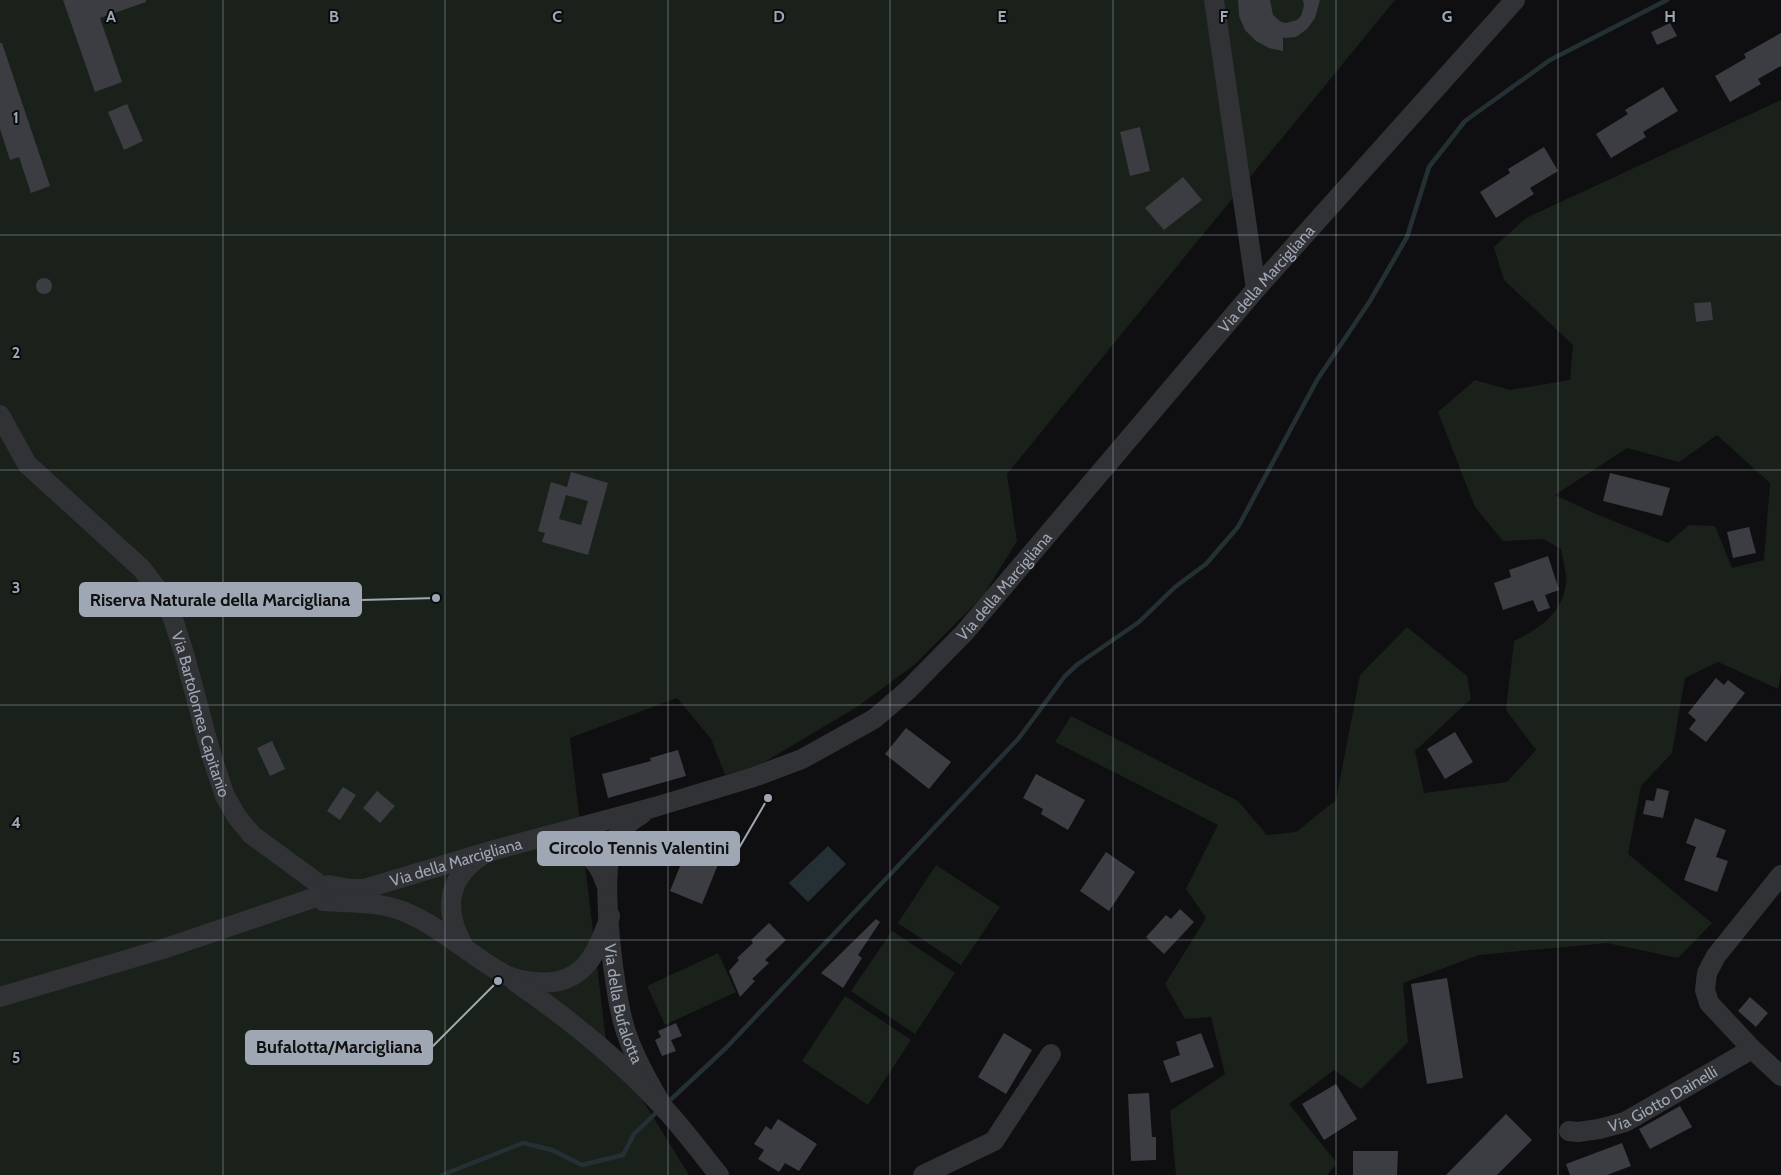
<svg xmlns="http://www.w3.org/2000/svg" width="1781" height="1175" font-family="Cabin,sans-serif">
	<style>
		.green { fill: #19211a; fill-rule: evenodd }
		.water { fill: #253035 }
		.lines { fill: none; stroke-linecap: round; stroke-linejoin: round }
		.stream { stroke: #253035; stroke-width: 4.5 }
		.building { fill: #3b3d42; fill-rule: evenodd }
		.minor { stroke: #303236; stroke-width: 20 }
		.grid { fill: none; stroke: #9fa7b4; stroke-width: 1; stroke-opacity: 0.55 }
		.labels { text-anchor: middle; stroke-width: 4; stroke-linejoin: round; paint-order: stroke }
		.street-label { font-size: 16px; fill: #9fa7b4; stroke: #0a0b0c }
		.grid-label { font-size: 16px; text-anchor: middle; font-weight: bold; fill: #9fa7b4; stroke: #0a0b0c; stroke-width: 4; stroke-linejoin: round; paint-order: stroke }
		.leader { fill: none; stroke: #9fa7b4; stroke-width: 2 }
		.callout-dot { fill: #9fa7b4; stroke: #0a0b0c; stroke-width: 2 }
		.callout { fill: #9fa7b4; stroke: #9fa7b4; stroke-width: 2 }
		.callout-label { font-size: 18px; text-anchor: middle; font-weight: bold; fill: #111 }
	</style>
	<rect width="100%" height="100%" fill="#0f0f11"/>
	<g class="green">
		<polygon points="0,0 1395,0 1007,474 1017,541 983,596 914,665 857,707 758,766 725,775 711,739 677,698 570,738 606,1041 689,1175 0,1175"/>
		<path d="M1781,100V672L1778,689L1718,662L1685,678L1672,753L1641,786L1628,854L1712,923L1678,958L1607,943L1479,955L1403,983L1408,1042L1361,1089L1334,1070L1289,1104L1337,1163L1327,1175H1176L1170,1111L1225,1074L1211,1017L1185,1019L1165,984L1206,918L1186,889L1218,825L1055,742L1071,716L1238,801L1267,835L1296,832L1336,800L1360,675L1407,627L1467,676L1471,699L1415,751L1424,793L1507,782L1536,750L1506,710L1514,641C1539,629 1562,614 1566,584C1567,574 1563,560 1561,549L1543,539L1503,541L1475,507L1438,412L1475,380L1510,390L1570,380L1573,345L1504,280L1494,247L1526,218ZM1711,302L1713,320L1696,322L1694,303ZM1717,435L1770,483L1764,560L1732,568L1715,526L1689,525L1668,543L1596,514L1555,495L1627,448L1679,462Z"/>
		<polygon points="936,865 1000,907 961,965 898,923"/>
		<polygon points="892,931 955,973 915,1034 851,991"/>
		<polygon points="718,953 736,992 665,1025 647,986"/>
		<polygon points="845,996 911,1040 868,1105 802,1061"/>
	</g>
	<polygon class="water" points="828,846 846,864 808,902 789,883"/>
	<g class="lines">
		<g class="stream">
			<polyline points="667,1103 726,1048 1019,738 1065,676 1078,664 1139,622 1175,587 1206,564 1238,527 1317,380 1370,301 1407,237 1429,167 1465,121 1550,60 1667,0"/>
			<polyline points="442,1175 523,1143 552,1150 582,1165 623,1155 634,1134 659,1110"/>
		</g>
	</g>
	<g class="building">
		<polygon points="63,0 146,0 146,2 100,18 122,82 95,92"/>
		<polygon points="1238,0 1270,0 1273,15 1281,22 1286,23 1297,20 1301,16 1304,6 1303,0 1320,0 1315,18 1307,29 1296,37 1283,38 1283,51 1269,48 1256,41 1245,30 1239,16"/>
		<polygon points="1670,23 1677,36 1657,45 1651,32"/>
		<polygon points="1781,33 1781,66 1758,79 1761,84 1730,102 1715,76 1746,58 1744,54"/>
		<polygon points="0,43 2,43 50,186 31,193 19,157 10,160 0,129"/>
		<polygon points="1663,87 1678,111 1643,132 1646,137 1611,158 1596,134 1628,114 1625,110"/>
		<polygon points="127,104 143,141 124,150 108,112"/>
		<polygon points="1140,127 1150,171 1130,176 1120,132"/>
		<polygon points="1544,147 1558,171 1530,188 1534,194 1496,218 1480,192 1510,173 1508,169"/>
		<polygon points="1183,177 1202,200 1164,230 1145,208"/>
		<circle cx="44" cy="286" r="8"/>
		<polygon points="1711,302 1713,320 1696,322 1694,303"/>
		<path d="M571,472L608,483L588,555L542,542L545,533L538,531L551,482L567,487ZM566,495L588,501L581,525L559,519Z"/>
		<polygon points="1610,473 1670,488 1662,516 1603,501"/>
		<polygon points="1749,527 1756,553 1733,558 1727,532"/>
		<polygon points="1548,556 1559,590 1545,595 1550,608 1538,612 1533,600 1503,610 1494,583 1511,577 1509,570"/>
		<polygon points="1716,678 1724,685 1728,680 1745,693 1706,742 1689,729 1696,720 1688,713"/>
		<polygon points="906,728 951,762 929,789 885,754"/>
		<polygon points="1455,732 1473,762 1445,779 1427,749"/>
		<polygon points="272,741 285,769 270,776 257,748"/>
		<polygon points="678,750 686,776 608,798 602,774 651,761 650,758"/>
		<polygon points="1036,774 1085,800 1068,830 1041,814 1043,809 1023,798"/>
		<polygon points="343,787 356,795 340,820 327,811"/>
		<polygon points="1657,788 1669,791 1663,818 1643,814 1646,800 1654,801"/>
		<polygon points="377,791 395,806 380,823 363,808"/>
		<polygon points="1695,818 1726,830 1716,857 1728,861 1717,892 1684,880 1696,847 1686,843"/>
		<polygon points="687,849 719,862 702,904 670,891"/>
		<polygon points="1106,852 1135,872 1109,911 1080,891"/>
		<polygon points="1180,909 1194,922 1164,954 1146,937 1166,915 1171,919"/>
		<polygon points="876,919 880,922 858,955 862,958 843,988 821,973"/>
		<polygon points="769,923 786,940 765,960 769,963 752,979 755,981 740,997 729,971 739,960 737,958 753,943 751,940"/>
		<polygon points="1447,978 1463,1078 1427,1084 1411,984"/>
		<polygon points="1750,997 1768,1013 1756,1027 1738,1011"/>
		<polygon points="676,1023 682,1036 671,1040 676,1051 662,1056 655,1040 661,1037 658,1031"/>
		<polygon points="1004,1033 1032,1050 1006,1094 978,1077"/>
		<polygon points="1201,1033 1214,1067 1171,1083 1163,1061 1180,1055 1176,1042"/>
		<polygon points="1336,1084 1357,1119 1324,1140 1302,1104"/>
		<polygon points="1149,1093 1152,1137 1156,1137 1156,1160 1131,1161 1128,1094"/>
		<polygon points="1680,1106 1692,1127 1650,1149 1639,1129"/>
		<polygon points="1506,1114 1532,1140 1497,1175 1446,1175"/>
		<polygon points="778,1119 817,1144 799,1171 785,1163 779,1172 758,1159 764,1150 754,1144 766,1126 771,1130"/>
		<polygon points="1622,1143 1631,1166 1607,1175 1570,1175 1566,1164"/>
		<polygon points="1353,1151 1398,1151 1397,1175 1353,1175"/>
	</g>
	<g class="lines">
		<g class="minor">
			<polyline points="1214,0 1256,289"/>
			<path id="s1" d="M0,415L27,464L142,569L161,594L172,616L184,653L211,754L225,796L237,817L252,835L323,887"/>
			<path id="s2" d="M642,814C628,822 617,832 612,847C600,880 614,997 626,1032C635,1059 649,1083 663,1107"/>
			<path d="M544,840C575,840 597,855 606,884"/>
			<polyline points="1781,875 1716,956 1707,973 1705,990 1709,1003 1752,1049 1781,1076"/>
			<path id="s3" d="M319,896L320,889L329,885L350,889H364L487,852L655,807L754,777L802,759L874,719L908,690L965,632L1256,289L1515,0"/>
			<path d="M319,896L323,901C351,903 378,901 405,912C441,927 468,954 502,973C511,979 525,981 535,982C582,987 597,955 610,916"/>
			<path d="M463,945C444,911 446,879 481,856"/>
			<path d="M514,981C568,1018 619,1059 663,1107C683,1128 700,1152 719,1175"/>
			<polyline points="0,997 163,949 319,896"/>
			<path id="s4" d="M1569,1131L1578,1132L1599,1129L1625,1122L1752,1049"/>
			<polyline points="923,1175 994,1141 1051,1054"/>
		</g>
	</g>
	<path class="grid" d="M223,0V1175M445,0V1175M668,0V1175M890,0V1175M1113,0V1175M1336,0V1175M1558,0V1175M0,235H1781M0,470H1781M0,705H1781M0,940H1781"/>
	<g class="labels">
		<g class="street-label">
			<text dy="6" stroke="none"><textPath href="#s3" startOffset="1182">Via della Marcigliana</textPath></text>
			<text dy="6" stroke="none"><textPath href="#s3" startOffset="778">Via della Marcigliana</textPath></text>
			<text dy="6" stroke="none"><textPath href="#s1" startOffset="370">Via Bartolomea Capitanio</textPath></text>
			<text dy="6" stroke="none"><textPath href="#s3" startOffset="148">Via della Marcigliana</textPath></text>
			<text dy="6" stroke="none"><textPath href="#s2" startOffset="204">Via della Bufalotta</textPath></text>
			<text dy="6" stroke="none"><textPath href="#s4" startOffset="101">Via Giotto Dainelli</textPath></text>
		</g>
	</g>
	<g class="grid-label">
		<text x="111" y="22">A</text>
		<text x="334" y="22">B</text>
		<text x="557" y="22">C</text>
		<text x="779" y="22">D</text>
		<text x="1002" y="22">E</text>
		<text x="1224" y="22">F</text>
		<text x="1447" y="22">G</text>
		<text x="1670" y="22">H</text>
		<text x="16" y="123">1</text>
		<text x="16" y="358">2</text>
		<text x="16" y="593">3</text>
		<text x="16" y="828">4</text>
		<text x="16" y="1063">5</text>
	</g>
	<path class="leader" d="M436 598L361 600M768 798L739 848M498 981L432 1047"/>
	<g class="callout-dot">
		<circle cx="436" cy="598" r="5"/>
		<circle cx="768" cy="798" r="5"/>
		<circle cx="498" cy="981" r="5"/>
	</g>
	<g class="callout">
		<rect x="80" y="583" width="281" height="33" rx="5"/>
		<rect x="538" y="832" width="201" height="33" rx="5"/>
		<rect x="246" y="1031" width="186" height="33" rx="5"/>
	</g>
	<g class="callout-label">
		<text x="220" y="606">Riserva Naturale della Marcigliana</text>
		<text x="639" y="854">Circolo Tennis Valentini</text>
		<text x="339" y="1053">Bufalotta/Marcigliana</text>
	</g>
</svg>
